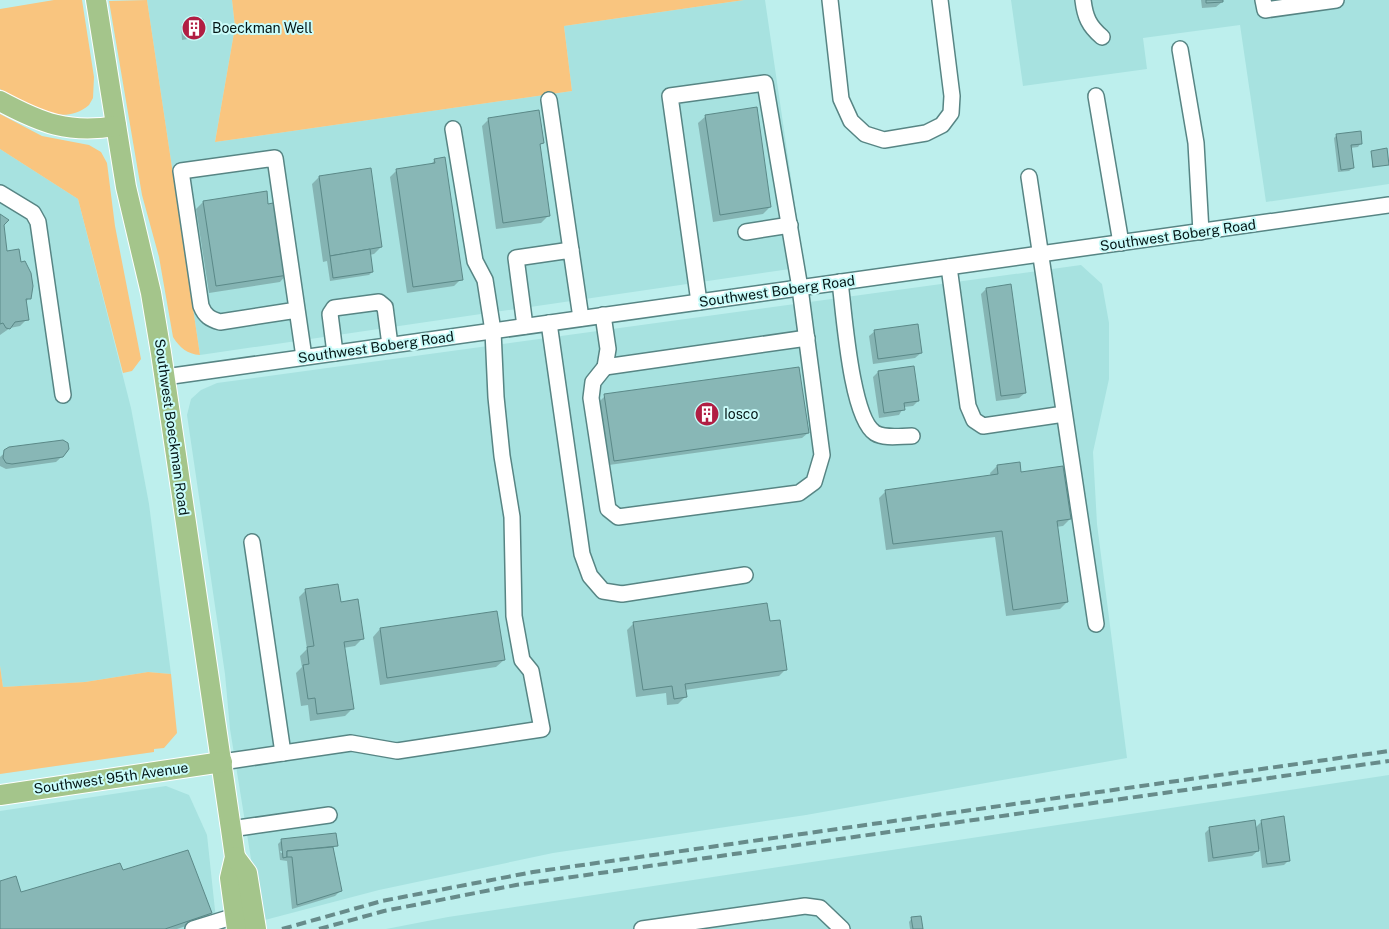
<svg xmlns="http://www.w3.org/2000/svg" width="1389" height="929" font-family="'Public Sans',sans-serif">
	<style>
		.built { fill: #a7e2e0 }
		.green { fill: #f9c57f }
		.shadow { fill: #0003 }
		.building { fill: #88b7b6; stroke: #5b8988 }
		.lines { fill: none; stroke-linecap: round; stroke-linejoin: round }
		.minor-casing { stroke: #578584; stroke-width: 18 }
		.major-casing { stroke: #fff; stroke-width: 22 }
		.minor { stroke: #fff; stroke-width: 15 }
		.major { stroke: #a4c58b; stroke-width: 20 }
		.rail { stroke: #678b8a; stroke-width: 4; stroke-dasharray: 10 5; stroke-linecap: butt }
		.labels { text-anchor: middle; stroke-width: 4; stroke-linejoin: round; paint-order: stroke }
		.poi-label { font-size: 14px; fill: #041616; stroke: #cafcfa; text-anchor: start }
		.street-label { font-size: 14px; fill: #041616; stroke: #cafcfa }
	</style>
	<rect width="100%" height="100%" fill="#bdefed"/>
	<g class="built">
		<polygon points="147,0 232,0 235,27 215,142 572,91 564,26 744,0 765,0 804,267 200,355"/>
		<polygon points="1011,0 1389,0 1389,184 1266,202 1240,25 1143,38 1147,69 1023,86"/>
		<polygon points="0,149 78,199 131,408 149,504 171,674 148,672 85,682 3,687 0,666"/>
		<polygon points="1081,265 1102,284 1109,323 1109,379 1093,452 1097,524 1127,758 806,815 553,853 379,890 261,921 230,729 225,674 187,415 191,399 201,390 217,383"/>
		<polygon points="1389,775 1389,929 386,929 448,917"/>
		<polygon points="166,786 189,795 207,835 217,929 0,929 0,811"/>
	</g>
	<g class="green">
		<path d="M54,0H82L94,77L93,98L89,105C61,129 26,103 0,89V9Z"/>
		<path d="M147,0L200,355C187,354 180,348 173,337L159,257L142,195L109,1Z"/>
		<polygon points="232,0 744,0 564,26 572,91 215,142 235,27"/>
		<polygon points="0,114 42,136 89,145 101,152 107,163 115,226 141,359 132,371 123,373 78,199 0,149"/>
		<polygon points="0,666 3,687 85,682 148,672 171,674 177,733 164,748 154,749 154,752 0,774"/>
	</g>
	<g class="shadow">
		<polygon points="1201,0 1222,0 1222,2 1216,7 1202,8"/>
		<polygon points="184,23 204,34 200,37 182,40 181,27"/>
		<polygon points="706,116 770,207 763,214 713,222 698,123"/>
		<polygon points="489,119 542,143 539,146 548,216 541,223 496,229 482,126"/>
		<polygon points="1337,135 1361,143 1358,147 1350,148 1353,168 1349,171 1338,172 1334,138"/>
		<polygon points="1372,152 1388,164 1372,168"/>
		<polygon points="435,160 461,279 454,286 407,293 390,177 397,170 430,165"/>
		<polygon points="319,177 381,247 374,254 369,255 372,272 369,275 330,281 327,261 323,262 312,184"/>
		<polygon points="203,202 267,205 287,274 280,282 209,293 196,209"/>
		<polygon points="0,215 6,252 20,263 29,298 25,303 27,319 20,326 10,328 0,335"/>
		<polygon points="986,289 1025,393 1019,398 996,401 981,294"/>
		<polygon points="875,331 921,353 915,358 873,364 869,336"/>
		<polygon points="878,372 918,401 913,406 904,407 899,415 879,418 873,377"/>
		<polygon points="605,396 808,433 802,438 609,465 600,401"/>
		<polygon points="68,446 68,451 56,462 6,469 0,466 0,457 10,448"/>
		<polygon points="997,466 1070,519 1063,526 1056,527 1067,602 1060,609 1006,616 995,537 886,550 879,498 886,491 991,477 990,473"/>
		<polygon points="306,590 340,603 362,639 355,646 343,648 352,709 345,716 310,721 308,705 301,706 296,673 302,667 300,656 307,649 299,597"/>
		<polygon points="496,612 504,660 496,667 380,685 373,637 380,629"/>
		<polygon points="769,622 786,669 779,676 685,690 685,697 678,704 667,705 666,693 636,697 627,630 634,623"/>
		<polygon points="1262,821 1289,860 1284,865 1262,868 1260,849 1252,856 1208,862 1205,833 1210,828 1255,828"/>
		<polygon points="335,834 334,847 334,845 280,851 281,853 334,848 333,849 340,891 335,896 292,909 287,861 280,860 278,844 281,841"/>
		<polygon points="0,882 20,893 211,913 204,920 177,929 0,929"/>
		<polygon points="912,918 922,929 910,929 909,922"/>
	</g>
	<g class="building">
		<polygon points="1206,0 1223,0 1223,2 1206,3"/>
		<polygon points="203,19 205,34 185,37 183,22"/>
		<polygon points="757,107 771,207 720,215 705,115"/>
		<polygon points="539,110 544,143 540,144 550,216 503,223 488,118"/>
		<polygon points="1361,131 1362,144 1351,145 1354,168 1341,170 1336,134"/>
		<polygon points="1387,148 1389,165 1373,167 1371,151"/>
		<polygon points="445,157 463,280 413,287 396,169 435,163 434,159"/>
		<polygon points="371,168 382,247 330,256 319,176"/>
		<polygon points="267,191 268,204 278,202 288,275 216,286 203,201"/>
		<polygon points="0,214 9,220 4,225 7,251 19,249 21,262 25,261 31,273 33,286 31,299 26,299 29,320 15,322 10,329 6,328 3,323 0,324"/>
		<polygon points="370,249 373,272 333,278 330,256"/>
		<polygon points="1011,284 1026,393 1001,396 986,288"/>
		<polygon points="918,324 922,353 878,359 874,330"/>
		<polygon points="914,366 919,401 904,403 905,410 884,413 878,371"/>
		<polygon points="799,367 809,433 614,461 604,394"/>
		<polygon points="63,440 68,443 69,449 63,457 12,464 6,463 3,458 4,450 9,447"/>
		<polygon points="1020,462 1021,472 1063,466 1071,519 1057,521 1068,602 1013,610 1002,531 893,544 885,490 998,474 997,465"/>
		<polygon points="338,584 341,602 358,599 364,639 344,642 354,709 317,714 315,698 308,699 303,665 309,664 307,647 314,646 305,589"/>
		<polygon points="767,603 770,621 780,620 787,670 685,684 687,697 674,699 672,686 643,690 633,622"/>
		<polygon points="497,611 505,660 387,678 380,628"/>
		<polygon points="1284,816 1290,861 1267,864 1261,820"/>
		<polygon points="1255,820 1259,851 1213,858 1209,827"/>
		<polygon points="336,833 338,846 287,851 287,857 283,858 281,839"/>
		<polygon points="333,847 342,891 297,905 292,857 287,857 287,851"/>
		<polygon points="188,850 212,913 165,929 0,929 0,881 16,876 21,892 120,863 123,870"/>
		<polygon points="921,916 923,929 913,929 911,917"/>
	</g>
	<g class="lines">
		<defs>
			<g id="minor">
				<polyline points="830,0 841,99 851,121 865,134 884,140 926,133 942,125 951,113 952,96 940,0"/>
				<path d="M1083,0C1085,17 1089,26 1102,37"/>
				<polyline points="1263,0 1265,10 1336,0"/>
				<polyline points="1180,49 1196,143 1201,232"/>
				<polyline points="1096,96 1121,243"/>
				<polyline points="549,100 571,250"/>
				<polyline points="1029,177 1096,624"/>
				<polyline points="0,193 33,213 38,222 63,395"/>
				<polyline points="746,232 790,225"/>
				<polyline points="949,267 968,406 974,420 983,426 1064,414"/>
				<path d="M840,282C844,312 851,418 875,433C885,439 900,436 912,436"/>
				<path d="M297,310L220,322C210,319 205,316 201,306L181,171L275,158L304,357"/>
				<polyline points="603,315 608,349 605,367 593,382 591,398 608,509 618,517 799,493 814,482 822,455 800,288 765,83 670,96 699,302"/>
				<polyline points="549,323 582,554 590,576 603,591 622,594 745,575"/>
				<polyline points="525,326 516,258 571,250 581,318"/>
				<polyline points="335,353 330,314 334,308 379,302 385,307 390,345"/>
				<polyline points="605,367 807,338"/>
				<polyline points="165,377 1389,205"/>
				<polyline points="252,542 283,753"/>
				<polyline points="222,762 351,743 397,751 542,729 531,671 522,660 514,616 512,517 502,456 496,397 493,331 485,280 475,261 453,129"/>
				<polyline points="231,829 329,815"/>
				<polyline points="193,929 235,916"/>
				<polyline points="642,929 805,906 820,908 842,929"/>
			</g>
			<g id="major">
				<polyline points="96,0 126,187 151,293 161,353 231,829 235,857 230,878 237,929"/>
				<path d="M0,101C41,123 69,134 116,126"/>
				<polyline points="0,795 222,762"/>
				<polyline points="235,857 247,873 256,929"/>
			</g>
		</defs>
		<use href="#minor" class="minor-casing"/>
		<use href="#major" class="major-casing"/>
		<use href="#minor" class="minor"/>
		<use href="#major" class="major"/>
		<g class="rail">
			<polyline points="282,929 382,901 533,872 1389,751"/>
			<polyline points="319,929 384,911 516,885 1389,761"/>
		</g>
	</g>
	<defs>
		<symbol id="building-disc" viewBox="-11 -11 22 22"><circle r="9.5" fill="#b11e43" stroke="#cafcfa"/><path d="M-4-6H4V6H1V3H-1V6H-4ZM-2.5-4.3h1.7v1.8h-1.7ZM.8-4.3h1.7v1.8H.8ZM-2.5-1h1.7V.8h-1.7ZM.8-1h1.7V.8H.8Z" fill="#fff"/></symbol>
	</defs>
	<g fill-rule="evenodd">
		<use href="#building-disc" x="180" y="14" width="28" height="28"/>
		<use href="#building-disc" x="693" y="400" width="28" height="28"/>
	</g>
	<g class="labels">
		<g class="poi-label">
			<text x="212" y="33">Boeckman Well</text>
			<text x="724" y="419">Iosco</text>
		</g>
		<g class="street-label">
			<text transform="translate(1178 235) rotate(-8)" y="5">Southwest Boberg Road</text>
			<text transform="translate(777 291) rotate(-8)" y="5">Southwest Boberg Road</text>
			<text transform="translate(376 347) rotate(-8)" y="5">Southwest Boberg Road</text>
			<text transform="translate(172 427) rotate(82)" y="5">Southwest Boeckman Road</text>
			<text transform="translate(111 778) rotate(-8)" y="5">Southwest 95th Avenue</text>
		</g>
	</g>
</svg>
